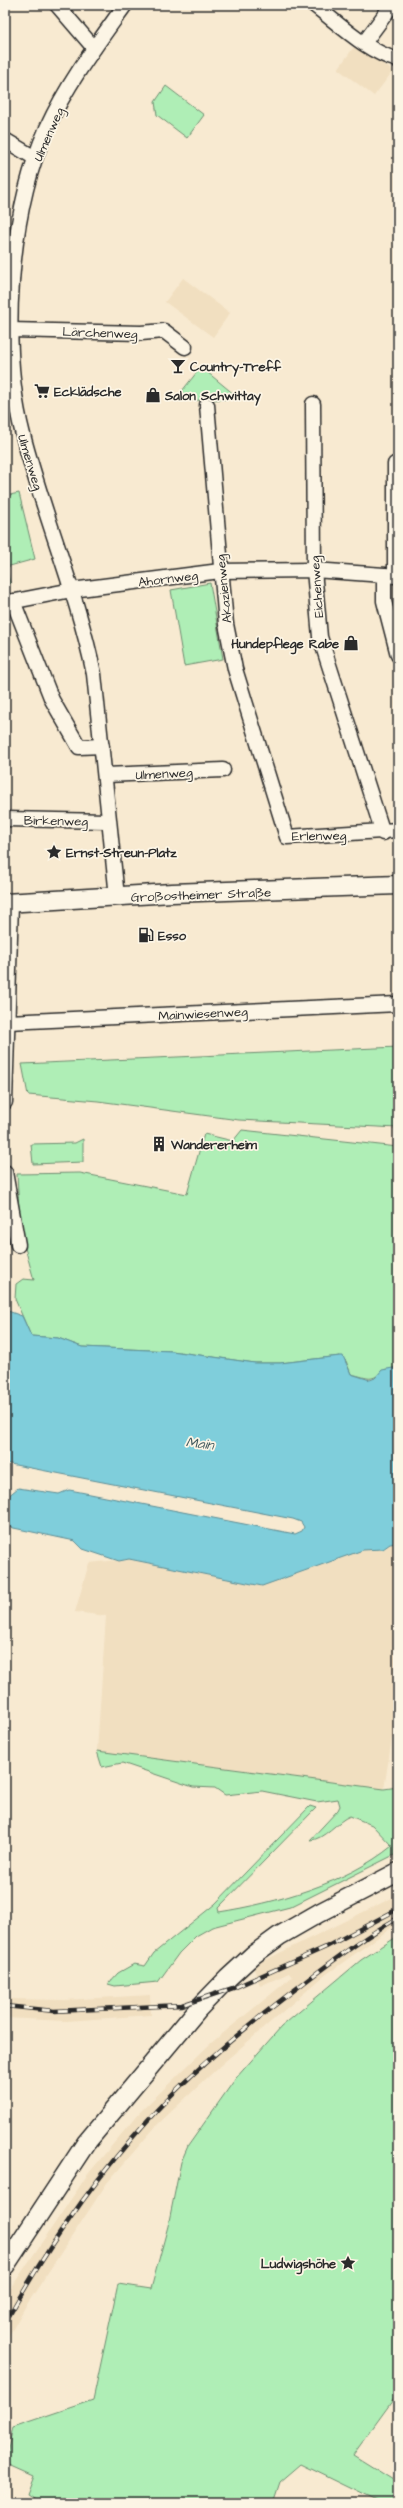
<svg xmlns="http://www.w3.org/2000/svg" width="403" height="2508" font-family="'Architects Daughter',sans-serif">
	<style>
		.built { fill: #f1dfc0 }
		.green { fill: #afeeb6; stroke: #6d8c70 }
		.water { fill: #7fcedb; stroke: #5d8d95 }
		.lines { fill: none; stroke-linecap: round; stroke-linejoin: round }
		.minor-casing { stroke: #2b2b2b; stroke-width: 17 }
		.major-casing { stroke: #2b2b2b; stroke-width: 21 }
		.minor { stroke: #fcf5e5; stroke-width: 14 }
		.major { stroke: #fcf5e5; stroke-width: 18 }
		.rail-casing { stroke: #2b2b2b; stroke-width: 4.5 }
		.rail { stroke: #fcf5e5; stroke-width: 3; stroke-dasharray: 9; stroke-linecap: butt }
		.labels { text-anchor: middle; stroke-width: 3.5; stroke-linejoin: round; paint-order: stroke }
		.street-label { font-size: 13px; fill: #2b2b2b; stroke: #fcf5e5 }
		.poi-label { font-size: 13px; font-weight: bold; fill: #2b2b2b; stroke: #fcf5e5; text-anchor: start }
		.water-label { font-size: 14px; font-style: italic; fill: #445c60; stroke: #fcf5e5 }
	</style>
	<rect width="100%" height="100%" fill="#f8ead1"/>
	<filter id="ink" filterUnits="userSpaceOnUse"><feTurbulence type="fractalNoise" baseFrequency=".025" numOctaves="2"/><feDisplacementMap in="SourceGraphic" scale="8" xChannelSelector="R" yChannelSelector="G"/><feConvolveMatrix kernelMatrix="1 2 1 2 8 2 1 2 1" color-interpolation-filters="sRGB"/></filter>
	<g filter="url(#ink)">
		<g class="built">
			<polygon points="356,44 393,71 374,96 338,69"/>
			<polygon points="183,278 230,313 213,337 165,302"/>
			<polygon points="398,1543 398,1738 392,1738 384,1789 97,1751 106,1616 75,1612 89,1563 129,1559 262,1586 363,1550 384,1549 390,1544"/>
			<polygon points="398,1895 398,1923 324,1976 223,2063 157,2125 107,2183 24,2309 5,2343 5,2297 88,2174 140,2112 210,2044 292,1977 289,1973 260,1986 253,1966"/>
			<polygon points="150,1995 151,2015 66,2021 5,2018 5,1999 64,2000"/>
		</g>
		<g class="green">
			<polygon points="166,86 204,115 187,138 157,115 155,102"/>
			<polygon points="201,367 235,395 233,399 174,401"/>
			<polygon points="19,493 35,559 6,567 10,583 5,585 5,496"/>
			<polygon points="210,583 223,659 184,666 171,590"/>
			<polygon points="398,1047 398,1128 239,1120 98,1101 28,1095 22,1064"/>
			<path d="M242,1130L398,1147V1367L390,1370L386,1369C370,1383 370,1378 351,1374L346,1361L340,1356L280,1363H255L172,1351L82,1347L58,1338L31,1336L15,1299L16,1284L23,1279L34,1280L20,1230L17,1174L80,1173L187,1194L204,1134L233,1141Z"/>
			<polygon points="83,1139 83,1162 33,1164 31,1144 75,1143"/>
			<path d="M97,1751L384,1789L398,1787V1853L290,1907L212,1927L196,1936L179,1953L158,1982L115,1986L108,1984L118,1973L134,1964L145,1966L154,1953L215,1904L310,1806L316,1808L218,1908L219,1912C276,1903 347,1883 392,1846L372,1825L350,1816C337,1821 324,1840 310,1840L338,1810L340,1806L338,1799L317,1802L262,1791L225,1795L215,1788L193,1787L122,1763L102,1767Z"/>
			<polygon points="398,1936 398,2393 353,2455 398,2483 398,2503 381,2503 301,2464 280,2482 273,2503 41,2503 27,2494 34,2475 5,2462 13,2427 93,2400 118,2284 151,2289 168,2226 181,2162 188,2146 236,2078 281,2027 361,1960"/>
		</g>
		<polygon class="water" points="5,1310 22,1316 31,1336 58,1338 82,1347 172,1351 255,1363 280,1363 340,1356 343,1356 351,1374 370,1380 375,1378 382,1370 398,1367 398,1543 390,1544 383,1549 363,1550 262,1586 129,1559 119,1561 83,1549 75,1541 9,1527 7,1497 18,1488 59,1494 69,1490 75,1491 295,1534 302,1531 304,1527 301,1522 293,1519 5,1463"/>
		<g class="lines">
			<defs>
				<g id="minor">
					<polyline points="57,5 94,48"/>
					<path d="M314,5C339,24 367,52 398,60"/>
					<polyline points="364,43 392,5"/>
					<polyline points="5,140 35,158"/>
					<polyline points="10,330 141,333 164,331 185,347"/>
					<polyline points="313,404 314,570 320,637 383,833"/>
					<polyline points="207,405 226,624 235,669 287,837 398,830"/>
					<polyline points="395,464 395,576"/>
					<polyline points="384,575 384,601 398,655"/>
					<polyline points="13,601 52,700 79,747 102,746"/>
					<polyline points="5,603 72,590 220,571 314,570 398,576"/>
					<polyline points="106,775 223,770"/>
					<polyline points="5,819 108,821"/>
					<path d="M117,897L94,674C77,592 44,516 23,435C0,346 9,212 47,128C67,84 97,44 125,5"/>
					<polyline points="8,1022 398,1004"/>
					<polyline points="5,1102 11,903"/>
					<polyline points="5,1172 18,1245"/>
				</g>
				<g id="major">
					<polyline points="5,903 172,893 398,885"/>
					<polyline points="5,2266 86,2143 198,2009 228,1978 253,1955 279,1936 319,1913 398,1872"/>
				</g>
			</defs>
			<use href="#minor" class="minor-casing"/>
			<use href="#major" class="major-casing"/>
			<use href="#minor" class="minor"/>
			<use href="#major" class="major"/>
			<defs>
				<g id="rail">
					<polyline points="5,2006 54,2011 182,2005 236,1987 326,1947 398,1909"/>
					<path d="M5,2323C45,2251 92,2182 147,2121C191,2071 248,2025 301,1985C332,1961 364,1937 398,1918"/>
				</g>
			</defs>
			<use href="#rail" class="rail-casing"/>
			<use href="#rail" class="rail"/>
		</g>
	</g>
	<defs>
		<symbol id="bar-bare" viewBox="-9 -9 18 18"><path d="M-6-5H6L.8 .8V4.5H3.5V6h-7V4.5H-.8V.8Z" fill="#2b2b2b" stroke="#fcf5e5" stroke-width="2.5" paint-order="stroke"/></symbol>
		<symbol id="supermarket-bare" viewBox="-9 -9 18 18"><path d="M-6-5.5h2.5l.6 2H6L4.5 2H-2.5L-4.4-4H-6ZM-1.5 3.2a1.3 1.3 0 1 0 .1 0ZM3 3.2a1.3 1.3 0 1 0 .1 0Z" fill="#2b2b2b" stroke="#fcf5e5" stroke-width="2.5" paint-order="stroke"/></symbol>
		<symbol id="shop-bare" viewBox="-9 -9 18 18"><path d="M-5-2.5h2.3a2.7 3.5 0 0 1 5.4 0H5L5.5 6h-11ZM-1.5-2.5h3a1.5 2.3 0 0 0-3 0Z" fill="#2b2b2b" stroke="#fcf5e5" stroke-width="2.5" paint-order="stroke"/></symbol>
		<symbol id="sight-bare" viewBox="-9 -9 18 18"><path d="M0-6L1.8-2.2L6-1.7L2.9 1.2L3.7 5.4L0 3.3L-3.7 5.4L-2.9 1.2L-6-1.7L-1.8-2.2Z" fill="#2b2b2b" stroke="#fcf5e5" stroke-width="2.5" paint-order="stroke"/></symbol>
		<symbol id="fuel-bare" viewBox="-9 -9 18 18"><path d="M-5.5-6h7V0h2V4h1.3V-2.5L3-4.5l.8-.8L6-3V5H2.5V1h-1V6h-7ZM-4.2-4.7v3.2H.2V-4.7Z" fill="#2b2b2b" stroke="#fcf5e5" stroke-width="2.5" paint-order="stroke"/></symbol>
		<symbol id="building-bare" viewBox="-9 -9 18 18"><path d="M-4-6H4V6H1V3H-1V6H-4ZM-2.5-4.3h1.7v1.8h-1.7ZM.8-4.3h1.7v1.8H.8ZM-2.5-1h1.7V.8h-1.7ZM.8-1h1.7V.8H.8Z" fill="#2b2b2b" stroke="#fcf5e5" stroke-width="2.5" paint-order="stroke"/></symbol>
	</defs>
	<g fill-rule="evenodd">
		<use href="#bar-bare" x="167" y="355" width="22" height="22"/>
		<use href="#supermarket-bare" x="31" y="380" width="22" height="22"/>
		<use href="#shop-bare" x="142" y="384" width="22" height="22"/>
		<use href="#shop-bare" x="340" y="632" width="22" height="22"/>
		<use href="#sight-bare" x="43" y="841" width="22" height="22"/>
		<use href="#fuel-bare" x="135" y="924" width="22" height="22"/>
		<use href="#building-bare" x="148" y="1133" width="22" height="22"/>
		<use href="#sight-bare" x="337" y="2252" width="22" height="22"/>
	</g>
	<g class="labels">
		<g class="street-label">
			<text transform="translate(48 134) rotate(-66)" y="5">Ulmenweg</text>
			<text transform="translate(100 332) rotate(2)" y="5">Lärchenweg</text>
			<text transform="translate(31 462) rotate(73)" y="5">Ulmenweg</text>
			<text transform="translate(168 578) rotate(-7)" y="5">Ahornweg</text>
			<text transform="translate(316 587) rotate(-94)" y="5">Eichenweg</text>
			<text transform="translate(223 589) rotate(-96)" y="5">Akazienweg</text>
			<text transform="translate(164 773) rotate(-3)" y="5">Ulmenweg</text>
			<text transform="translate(56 820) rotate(1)" y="5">Birkenweg</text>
			<text transform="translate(319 835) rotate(-1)" y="5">Erlenweg</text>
			<text transform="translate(201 894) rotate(-2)" y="5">Großostheimer Straße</text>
			<text transform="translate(203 1013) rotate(-3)" y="5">Mainwiesenweg</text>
		</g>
		<g class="poi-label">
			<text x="190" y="371">Country-Treff</text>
			<text x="54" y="396">Ecklädsche</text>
			<text x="165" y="400">Salon Schwittay</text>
			<text x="339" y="648" text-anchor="end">Hundepflege Rabe</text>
			<text x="66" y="857">Ernst-Streun-Platz</text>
			<text x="158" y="940">Esso</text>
			<text x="171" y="1149">Wandererheim</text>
			<text x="336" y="2268" text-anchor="end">Ludwigshöhe</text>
		</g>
		<g class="water-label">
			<text transform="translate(200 1443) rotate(7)" y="5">Main</text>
		</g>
	</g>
	<rect width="403" height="2508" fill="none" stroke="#fcf5e5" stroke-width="20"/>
	<rect x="10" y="10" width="383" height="2488" fill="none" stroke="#2b2b2b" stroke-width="1.5" filter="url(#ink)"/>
</svg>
